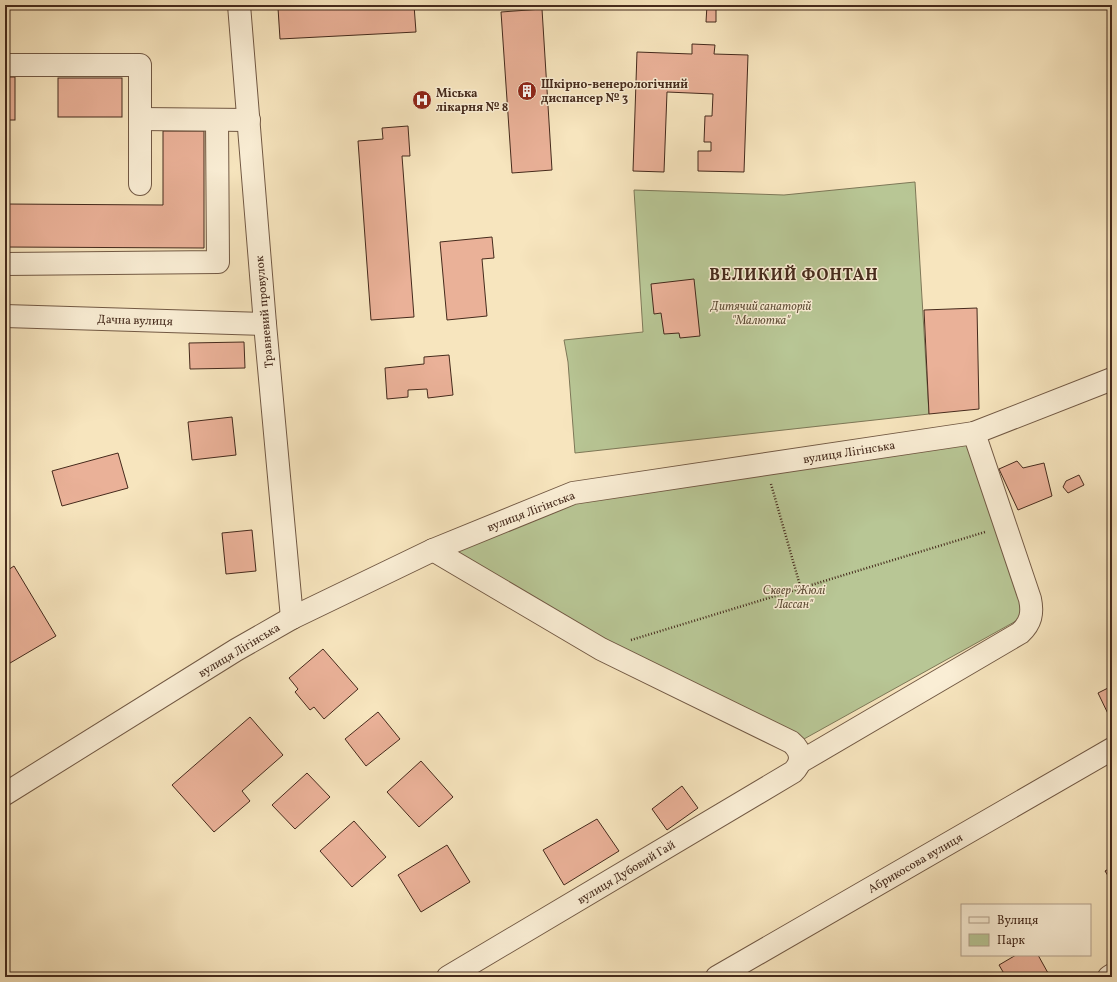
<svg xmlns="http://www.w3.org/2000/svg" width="1117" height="982" font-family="Vollkorn,serif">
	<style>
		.green { fill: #b8c695; stroke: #7e7858 }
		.building { fill: #eab198; stroke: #452a1c }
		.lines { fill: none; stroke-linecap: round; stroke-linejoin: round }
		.minor-casing { stroke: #725944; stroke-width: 24 }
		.path { stroke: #452a1c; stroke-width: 2.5; stroke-dasharray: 1 2; stroke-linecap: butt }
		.minor { stroke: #faeed5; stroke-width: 22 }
		.labels { text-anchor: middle; stroke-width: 3; stroke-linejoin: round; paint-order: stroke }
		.poi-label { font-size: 12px; font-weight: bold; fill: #452a1c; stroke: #faeed5; text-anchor: start }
		.park-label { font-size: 12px; font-style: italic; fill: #62513a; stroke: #faeed5 }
		.street-label { font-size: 12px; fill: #452a1c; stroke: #faeed5 }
		.district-label { font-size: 16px; font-weight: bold; letter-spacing: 1px; fill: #452a1c; stroke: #faeed5 }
	</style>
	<rect width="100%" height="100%" fill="#f7e5be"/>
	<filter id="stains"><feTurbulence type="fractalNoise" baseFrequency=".005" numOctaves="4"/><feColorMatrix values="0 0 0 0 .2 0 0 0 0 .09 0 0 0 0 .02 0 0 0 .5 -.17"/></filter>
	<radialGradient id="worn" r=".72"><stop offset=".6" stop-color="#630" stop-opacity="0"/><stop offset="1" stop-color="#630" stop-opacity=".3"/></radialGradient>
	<g class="green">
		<polygon points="915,182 929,414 575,453 568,362 564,340 643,332 634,190 784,195"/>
		<polygon points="966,439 1034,611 795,744 436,553 574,498"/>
	</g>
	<g class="building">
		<polygon points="328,5 414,5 416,32 280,39 278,8"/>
		<polygon points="707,5 716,5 716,22 706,22"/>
		<polygon points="542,9 552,170 512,173 501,12"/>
		<polygon points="692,44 715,45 714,54 748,55 744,172 698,171 698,151 711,151 711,142 704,142 705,116 712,116 713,94 667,92 664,172 633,171 637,52 692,54"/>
		<rect x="5" y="77" width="10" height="43"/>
		<rect x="58" y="78" width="64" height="39"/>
		<polygon points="408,126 410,156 402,156 414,317 371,320 358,141 383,139 382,128"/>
		<polygon points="163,131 204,131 204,248 5,247 5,204 163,205"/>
		<polygon points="492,237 494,258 482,259 487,316 447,320 440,242"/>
		<polygon points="694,279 700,336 680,338 679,333 664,334 661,313 654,314 651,284"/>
		<polygon points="977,308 979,409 929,414 924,310"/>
		<polygon points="244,342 245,368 190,369 189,343"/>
		<polygon points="449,355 453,395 428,398 427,389 408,390 408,397 387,399 385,368 424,364 424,357"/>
		<polygon points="232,417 236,455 192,460 188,422"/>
		<polygon points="118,453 128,488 62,506 52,471"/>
		<polygon points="1017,461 1023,468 1044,463 1052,496 1018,510 999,469"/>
		<polygon points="1079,475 1084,485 1068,493 1063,487 1066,481"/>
		<polygon points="252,530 256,571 226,574 222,533"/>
		<polygon points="14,566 56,636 5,666 5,572"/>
		<polygon points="323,649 358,689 324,719 314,707 310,710 295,692 298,689 289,678"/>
		<polygon points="1112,686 1112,722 1098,693"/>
		<polygon points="378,712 400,739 366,766 345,739"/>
		<polygon points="250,717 283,755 242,791 250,801 214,832 172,785"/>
		<polygon points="421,761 453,797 419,827 387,792"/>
		<polygon points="307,773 330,797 295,829 272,805"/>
		<polygon points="682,786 698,808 667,830 652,809"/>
		<polygon points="597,819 619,851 564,885 543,850"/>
		<polygon points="354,821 386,857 352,887 320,851"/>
		<polygon points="447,845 470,882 421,912 398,875"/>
		<polygon points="1112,867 1112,882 1105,871"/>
		<polygon points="1016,955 1038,955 1048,973 1040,977 1006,977 999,965"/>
	</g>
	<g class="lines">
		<defs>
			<g id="minor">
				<polyline points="239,5 265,324 292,618"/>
				<polyline points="5,65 140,65 140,184"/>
				<polyline points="140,119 249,120"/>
				<polyline points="5,264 218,262 217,120"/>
				<polyline points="5,316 265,324"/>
				<path d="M433,550L601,649L791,742C802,751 803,762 793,772L448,977"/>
				<path d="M800,762L1020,633C1031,623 1033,613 1030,599L974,433"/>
				<polyline points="5,794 236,650 292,618 433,550 573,493 974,433 1112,379"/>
				<polyline points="717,977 1112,749"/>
				<polyline points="1109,977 1112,975"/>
			</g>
		</defs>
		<use href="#minor" class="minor-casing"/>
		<g class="path">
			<polyline points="771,484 801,589"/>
			<polyline points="631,640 985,532"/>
		</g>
		<use href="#minor" class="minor"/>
	</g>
	<defs>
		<symbol id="building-disc" viewBox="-11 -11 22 22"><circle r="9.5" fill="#8f2418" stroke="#faeed5"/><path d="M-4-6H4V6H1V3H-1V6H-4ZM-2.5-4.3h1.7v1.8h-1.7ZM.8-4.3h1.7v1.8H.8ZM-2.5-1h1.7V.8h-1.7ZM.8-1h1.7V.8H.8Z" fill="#fff"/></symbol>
		<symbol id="hospital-disc" viewBox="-11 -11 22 22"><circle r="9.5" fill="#8f2418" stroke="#faeed5"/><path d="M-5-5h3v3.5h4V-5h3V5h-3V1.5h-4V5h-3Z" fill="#fff"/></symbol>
	</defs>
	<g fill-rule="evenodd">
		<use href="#building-disc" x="516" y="80" width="22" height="22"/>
		<use href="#hospital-disc" x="411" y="89" width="22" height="22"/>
	</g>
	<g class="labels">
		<g class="poi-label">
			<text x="541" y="88">Шкірно-венерологічний<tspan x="541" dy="14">диспансер № 3</tspan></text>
			<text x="436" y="97">Міська<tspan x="436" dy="14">лікарня № 8</tspan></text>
		</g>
		<g class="park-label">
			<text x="761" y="310">Дитячий санаторій<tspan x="761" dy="14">"Малютка"</tspan></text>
			<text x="794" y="594">Сквер "Жюлі<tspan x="794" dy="14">Лассан"</tspan></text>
		</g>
		<g class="street-label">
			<text transform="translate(264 312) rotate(-95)" y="4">Травневий провулок</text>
			<text transform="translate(135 320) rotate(2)" y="4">Дачна вулиця</text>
			<text transform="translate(849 452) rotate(-9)" y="4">вулиця Лігінська</text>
			<text transform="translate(531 511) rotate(-21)" y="4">вулиця Лігінська</text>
			<text transform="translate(239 650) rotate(-31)" y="4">вулиця Лігінська</text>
			<text transform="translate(915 863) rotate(-30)" y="4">Абрикосова вулиця</text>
			<text transform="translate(626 872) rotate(-31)" y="4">вулиця Дубовий Гай</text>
		</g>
		<g class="district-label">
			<text x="794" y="280">ВЕЛИКИЙ ФОНТАН</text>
		</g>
	</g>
	<rect width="1117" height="982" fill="none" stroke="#f7e5be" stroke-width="20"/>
	<rect x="6" y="6" width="1105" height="970" fill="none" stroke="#452a1c" stroke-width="2"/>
	<rect x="10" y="10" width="1097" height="962" fill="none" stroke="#452a1c"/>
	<rect x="961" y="904" width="130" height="52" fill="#faeed5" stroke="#b2a08b"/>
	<rect x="969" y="917" width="20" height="6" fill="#faeed5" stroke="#b2a08b"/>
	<text x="997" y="924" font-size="12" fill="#452a1c">Вулиця</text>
	<rect x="969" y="934" width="20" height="12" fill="#b8c695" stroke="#b2a08b"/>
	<text x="997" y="944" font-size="12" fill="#452a1c">Парк</text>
	<rect width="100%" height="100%" filter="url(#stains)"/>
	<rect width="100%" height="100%" fill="url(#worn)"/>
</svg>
